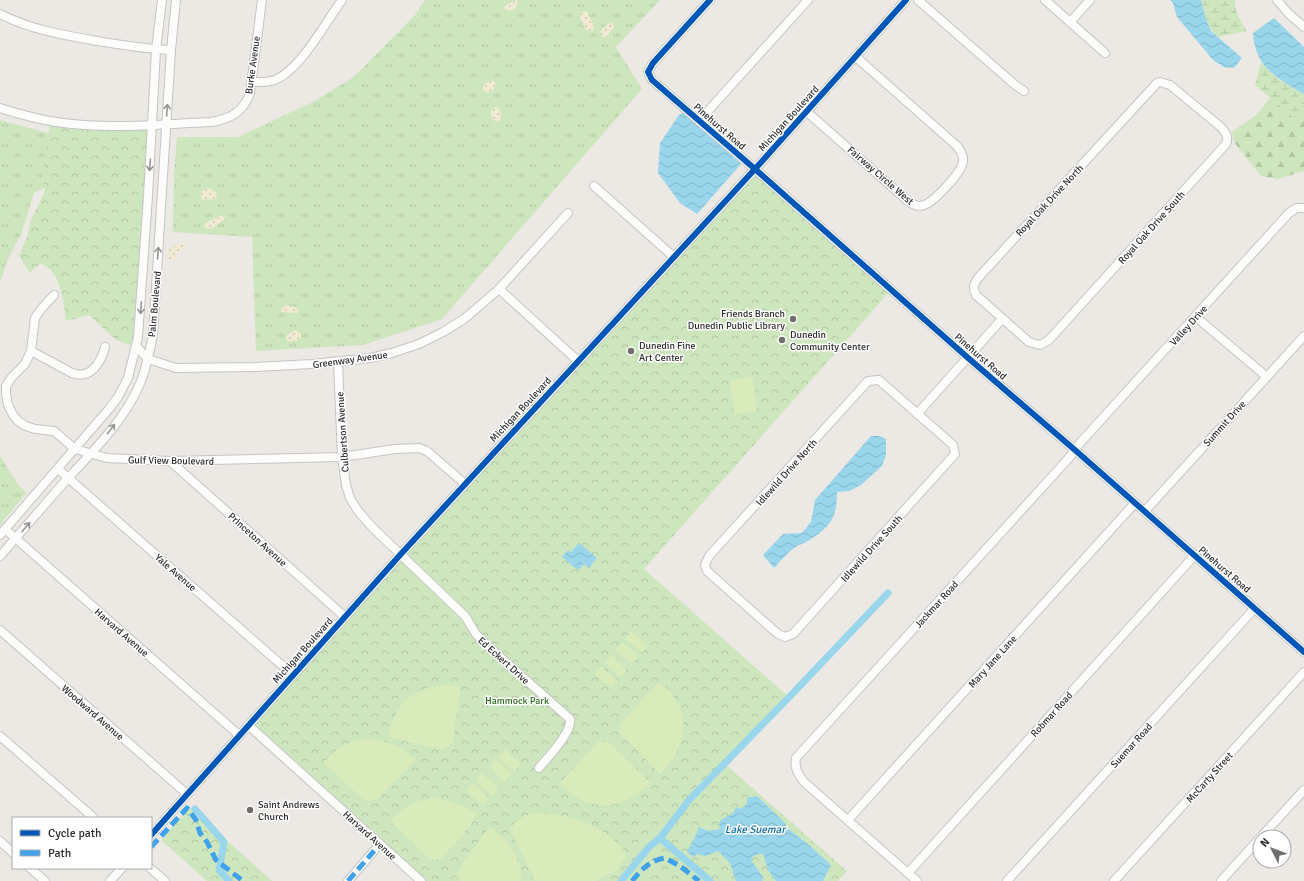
<svg xmlns="http://www.w3.org/2000/svg" width="1304" height="881" font-family="Signika,sans-serif">
	<style>
		.grass { fill: url(#grass-tufts) }
		.forest { fill: url(#forest-firs) }
		.wetland { fill: url(#wetland-marsh) }
		.sand { fill: url(#sand-dots) }
		.park { fill: url(#park-crowns) }
		.pitch { fill: #d9eabb }
		.water { fill: url(#water-waves) }
		.lines { fill: none; stroke-linecap: round; stroke-linejoin: round }
		.canal { stroke: #99d6ec; stroke-width: 7 }
		.minor-casing { stroke: #c5c4c5; stroke-width: 10 }
		.minor { stroke: #fcfcfb; stroke-width: 8 }
		.quiet { stroke: #3ea3eb; stroke-width: 5; stroke-dasharray: 10 5; stroke-linecap: butt }
		.cycleway-casing { stroke: #fff; stroke-width: 8 }
		.cycleway { stroke: #0057b8; stroke-width: 6 }
		.oneway { stroke: #959594 }
		.poi-dot { fill: #706f6e; stroke: #fff; stroke-width: 1.5 }
		.labels { text-anchor: middle; stroke-width: 3; stroke-linejoin: round; paint-order: stroke }
		.street-label { font-size: 10px; fill: #2e2e2e; stroke: #fff }
		.poi-label { font-size: 10px; fill: #2e2e2e; stroke: #fff; text-anchor: start }
		.park-label { font-size: 10px; fill: #2c6e1b; stroke: #fff }
		.water-label { font-size: 11px; font-style: italic; fill: #0d6fa3; stroke: #fff }
	</style>
	<defs>
		<pattern id="grass-tufts" width="24" height="20" patternUnits="userSpaceOnUse"><rect width="24" height="20" fill="#cee6be"/><path d="M3 7l-1-3M5 7V3M7 7l1-3M15 17l-1-3M17 17v-4M19 17l1-3" fill="none" stroke="#b1c6a4"/></pattern>
		<pattern id="forest-firs" width="22" height="20" patternUnits="userSpaceOnUse"><rect width="22" height="20" fill="#cee6be"/><path d="M5 1l3.5 6h-7zM16 11l3.5 6h-7z" fill="#b1c6a4"/></pattern>
		<pattern id="wetland-marsh" width="20" height="14" patternUnits="userSpaceOnUse"><rect width="20" height="14" fill="#cee6be"/><path d="M1 5h8M5 5V1M11 12h8M15 12V8" fill="none" stroke="#b1c6a4"/></pattern>
		<pattern id="sand-dots" width="8" height="8" patternUnits="userSpaceOnUse"><rect width="8" height="8" fill="#f0ead3"/><path d="M2 2h.1M6 6h.1" fill="none" stroke="#cec9b5" stroke-width="1.8" stroke-linecap="round"/></pattern>
		<pattern id="park-crowns" width="20" height="18" patternUnits="userSpaceOnUse"><rect width="20" height="18" fill="#cee6be"/><path d="M2 6a3 3 0 1 1 6 0M12 15a3 3 0 1 1 6 0" fill="none" stroke="#b1c6a4"/></pattern>
		<pattern id="water-waves" width="16" height="10" patternUnits="userSpaceOnUse"><rect width="16" height="10" fill="#99d6ec"/><path d="M0 5q4-4 8 0t8 0" fill="none" stroke="#84b8cb"/></pattern>
	</defs>
	<rect width="100%" height="100%" fill="#ece8e4"/>
	<g class="grass">
		<polygon points="425,0 660,0 616,47 642,89 442,319 363,345 256,351 252,237 173,232 174,172 177,137 238,137 315,101 355,76 415,15"/>
		<polygon points="0,120 73,140 70,175 34,193 22,232 8,259 0,282"/>
		<polygon points="0,456 17,483 26,493 0,525"/>
	</g>
	<polygon class="forest" points="1270,98 1293,117 1304,105 1304,171 1278,179 1261,176 1234,142 1232,132 1256,115"/>
	<g class="wetland">
		<path d="M1201,0H1235C1234,12 1241,21 1247,31L1218,37C1205,25 1206,16 1201,0Z"/>
		<polygon points="1261,63 1278,79 1304,94 1304,105 1293,117 1255,85"/>
	</g>
	<g class="sand">
		<polygon points="516,0 518,3 515,9 507,11 504,9 506,5"/>
		<path d="M584,11L587,12C589,17 594,23 594,29L592,31L586,30L580,19L581,14Z"/>
		<polygon points="609,23 613,23 614,27 607,36 603,37 601,35 601,30"/>
		<polygon points="489,81 494,81 496,86 493,90 487,93 483,90 482,88 484,84"/>
		<path d="M496,107L498,108C501,112 503,119 498,122L493,120C490,114 490,110 496,107Z"/>
		<path d="M206,188C213,189 219,192 216,199L204,200L201,198V192Z"/>
		<polygon points="219,216 223,216 224,219 223,221 211,229 205,228 205,223"/>
		<polygon points="182,242 186,243 186,247 177,253 174,260 170,260 167,255 169,248"/>
		<polygon points="286,305 295,307 298,310 298,312 296,313 281,312 282,308"/>
		<polygon points="295,330 301,334 301,338 293,342 287,341 286,336"/>
	</g>
	<g class="park">
		<path d="M50,124L149,128L137,312L133,344L132,345L133,346L116,340L89,315L66,321C64,304 61,268 40,264L30,273L19,256L27,237L31,220L45,191L42,175Z"/>
		<polygon points="755,169 891,290 644,569 790,698 726,765 847,871 838,881 417,881 248,725"/>
		<polygon points="190,807 272,881 207,881 161,840"/>
	</g>
	<g class="pitch">
		<polygon points="753,377 757,412 734,414 730,380"/>
		<polygon points="631,631 648,645 642,653 625,639"/>
		<polygon points="622,642 639,656 632,664 615,650"/>
		<polygon points="611,655 627,670 621,677 604,663"/>
		<polygon points="601,666 618,681 611,688 595,674"/>
		<path d="M659,682C668,688 674,696 679,706C690,732 679,755 660,774L619,732L620,724Z"/>
		<path d="M448,685L460,687L453,742L443,750L388,737C395,703 413,687 448,685Z"/>
		<path d="M365,739C388,740 399,745 416,760L376,800L365,801L324,763C336,748 346,742 365,739Z"/>
		<path d="M608,741L651,783C623,810 587,815 560,783L598,742Z"/>
		<polygon points="505,749 521,764 514,772 498,757"/>
		<polygon points="495,759 512,774 505,782 489,767"/>
		<polygon points="482,773 499,788 492,796 475,781"/>
		<polygon points="473,783 489,798 483,806 466,791"/>
		<path d="M435,798C451,801 464,805 477,815L460,839L441,859L431,860L391,822C403,806 416,800 435,798Z"/>
		<path d="M541,813C573,815 610,826 626,856L616,871L595,881H535L510,828C519,817 527,814 541,813Z"/>
		<path d="M489,827C511,840 519,856 522,881H459L456,875L465,860Z"/>
	</g>
	<g class="water">
		<polygon points="1170,0 1201,0 1206,19 1211,31 1242,58 1234,68 1224,67 1213,60 1177,17 1173,3"/>
		<path d="M1274,18L1304,47V94C1277,78 1255,68 1253,33Z"/>
		<polygon points="684,112 741,164 697,214 680,203 658,173 660,143 679,115"/>
		<path d="M871,436H880L886,439V455L882,466L861,485L849,491L837,492C837,519 830,527 808,541C804,543 798,545 794,548C787,553 780,562 774,568L763,555L783,534L802,533L811,522L815,500Z"/>
		<polygon points="579,543 597,558 589,568 584,564 578,570 562,557 568,550 571,552"/>
		<path d="M757,796L786,824V827L809,845L831,865L823,881H776L768,870L764,856L761,853L753,856L751,860L763,877L762,881H736L730,863L718,851L706,856L697,854L693,857L687,852C691,843 696,837 699,827L708,831L720,829L719,824L721,820L733,813L736,807L740,809L747,804V798Z"/>
	</g>
	<g class="lines">
		<g class="canal">
			<polyline points="195,809 224,842 219,870 229,881"/>
			<polyline points="660,838 710,881"/>
			<polyline points="621,881 649,847 660,838 690,799 795,691 888,593"/>
		</g>
		<defs>
			<g id="minor">
				<polyline points="710,0 653,63 648,72 652,80 755,169 967,357 1075,450 1304,652"/>
				<polyline points="918,0 1014,84 1024,91"/>
				<polyline points="1045,0 1105,53"/>
				<polyline points="1277,0 1288,13 1304,27"/>
				<path d="M0,14C32,30 63,35 97,41C122,45 146,49 171,50"/>
				<polyline points="1070,22 1090,0"/>
				<path d="M252,82C260,82 269,83 277,79C302,67 325,23 342,0"/>
				<path d="M1160,82L1170,85L1222,128C1226,134 1229,137 1226,144L1049,340L1040,345L1029,342L976,295C973,288 973,285 978,278L1157,83Z"/>
				<path d="M0,108C19,114 37,119 56,122C108,130 161,124 212,122C232,118 243,112 250,93L262,0"/>
				<path d="M807,112L909,202C914,205 918,207 924,205C934,202 963,171 963,161C964,155 960,150 957,146L856,57"/>
				<polyline points="699,121 808,0"/>
				<polyline points="594,186 674,257"/>
				<polyline points="499,289 578,361"/>
				<polyline points="54,295 42,308 35,318 31,351 25,364 12,377 6,386 6,394 8,405 13,415 18,421 26,426 35,429 54,431 75,449 107,458 170,461 342,457 395,449 419,448 427,451 465,484"/>
				<polyline points="1196,317 1267,377"/>
				<polyline points="136,346 148,359 176,368 255,367 312,364 370,358 392,353 419,344 443,332 464,319 499,289 568,213"/>
				<path d="M31,351L72,373C90,380 101,363 105,347"/>
				<path d="M338,362L342,457L346,485L350,498L358,511L373,528L465,616L476,634L490,648L570,719C572,733 548,757 539,768"/>
				<polygon points="879,380 953,445 955,454 793,634 785,637 778,634 707,571 705,565 709,556 868,381"/>
				<polyline points="917,414 1002,319"/>
				<polyline points="170,461 345,617"/>
				<polyline points="58,469 293,675"/>
				<polyline points="1145,511 1304,336"/>
				<polyline points="5,529 239,735"/>
				<polyline points="0,535 109,409 118,397 128,378 138,337 148,196 156,50 162,0"/>
				<path d="M0,556C23,530 45,504 68,478C95,449 126,419 141,381C147,366 150,350 153,334L171,50L176,0"/>
				<polyline points="0,630 187,794"/>
				<polyline points="248,725 421,881"/>
				<polyline points="0,736 94,818"/>
				<polyline points="848,820 1135,503"/>
				<polyline points="151,835 400,555 755,169 906,0"/>
				<polyline points="1261,837 1304,790"/>
				<polyline points="0,841 13,853"/>
				<polyline points="30,868 45,881"/>
				<polyline points="150,868 165,881"/>
				<polyline points="908,873 1195,555"/>
				<polyline points="110,881 122,868"/>
				<polyline points="348,881 380,844"/>
				<path d="M917,881L804,782C798,774 794,768 796,758L1068,459L1080,443L1289,213L1297,208H1304"/>
				<polyline points="1007,881 1255,608"/>
				<polyline points="1114,881 1304,672"/>
				<polyline points="1221,881 1260,838"/>
			</g>
		</defs>
		<use href="#minor" class="minor-casing"/>
		<use href="#minor" class="minor"/>
		<g class="quiet">
			<polyline points="151,847 187,808 196,820 200,833 207,842 216,860 243,881"/>
			<polyline points="348,881 380,844"/>
			<path d="M632,881C641,870 650,860 665,858L680,866L699,881"/>
		</g>
		<defs>
			<g id="cycleway">
				<polyline points="710,0 653,63 648,72 652,80 755,169 967,357 1075,450 1304,652"/>
				<polyline points="151,835 400,555 755,169 906,0"/>
			</g>
		</defs>
		<use href="#cycleway" class="cycleway-casing"/>
		<use href="#cycleway" class="cycleway"/>
	</g>
	<defs><path id="oneway-shaft" d="M-6 0H5M1.5-3L5.5 0L1.5 3" fill="none" stroke-width="1.6" stroke-linecap="round" stroke-linejoin="round"/></defs>
	<g class="oneway">
		<use href="#oneway-shaft" transform="translate(167 110) rotate(-86)"/>
		<use href="#oneway-shaft" transform="translate(150 165) rotate(94)"/>
		<use href="#oneway-shaft" transform="translate(158 253) rotate(-86)"/>
		<use href="#oneway-shaft" transform="translate(141 308) rotate(94)"/>
		<use href="#oneway-shaft" transform="translate(111 429) rotate(-52)"/>
		<use href="#oneway-shaft" transform="translate(26 527) rotate(-49)"/>
	</g>
	<g class="poi-dot">
		<circle cx="793" cy="319" r="4"/>
		<circle cx="782" cy="340" r="4"/>
		<circle cx="631" cy="351" r="4"/>
		<circle cx="250" cy="810" r="4"/>
	</g>
	<g class="labels">
		<g class="street-label">
			<text transform="translate(252 65) rotate(-82)" y="4">Burke Avenue</text>
			<text transform="translate(788 118) rotate(-48)" y="4">Michigan Boulevard</text>
			<text transform="translate(720 126) rotate(41)" y="4">Pinehurst Road</text>
			<text transform="translate(881 175) rotate(41)" y="4">Fairway Circle West</text>
			<text transform="translate(1049 200) rotate(-47)" y="4">Royal Oak Drive North</text>
			<text transform="translate(1151 227) rotate(-48)" y="4">Royal Oak Drive South</text>
			<text transform="translate(154 304) rotate(-85)" y="4">Palm Boulevard</text>
			<text transform="translate(1188 325) rotate(-48)" y="4">Valley Drive</text>
			<text transform="translate(981 356) rotate(41)" y="4">Pinehurst Road</text>
			<text transform="translate(350 359) rotate(-8)" y="4">Greenway Avenue</text>
			<text transform="translate(520 409) rotate(-47)" y="4">Michigan Boulevard</text>
			<text transform="translate(1224 423) rotate(-48)" y="4">Summit Drive</text>
			<text transform="translate(342 432) rotate(-94)" y="4">Culbertson Avenue</text>
			<text transform="translate(171 460) rotate(1)" y="4">Gulf View Boulevard</text>
			<text transform="translate(786 472) rotate(-48)" y="4">Idlewild Drive North</text>
			<text transform="translate(258 539) rotate(42)" y="4">Princeton Avenue</text>
			<text transform="translate(871 548) rotate(-48)" y="4">Idlewild Drive South</text>
			<text transform="translate(1225 569) rotate(41)" y="4">Pinehurst Road</text>
			<text transform="translate(176 572) rotate(41)" y="4">Yale Avenue</text>
			<text transform="translate(936 604) rotate(-48)" y="4">Jackmar Road</text>
			<text transform="translate(122 632) rotate(41)" y="4">Harvard Avenue</text>
			<text transform="translate(302 650) rotate(-48)" y="4">Michigan Boulevard</text>
			<text transform="translate(504 660) rotate(42)" y="4">Ed Eckert Drive</text>
			<text transform="translate(992 661) rotate(-48)" y="4">Mary Jane Lane</text>
			<text transform="translate(93 712) rotate(41)" y="4">Woodward Avenue</text>
			<text transform="translate(1051 714) rotate(-48)" y="4">Robmar Road</text>
			<text transform="translate(1131 745) rotate(-48)" y="4">Suemar Road</text>
			<text transform="translate(1209 777) rotate(-48)" y="4">McCarty Street</text>
			<text transform="translate(370 835) rotate(42)" y="4">Harvard Avenue</text>
		</g>
		<g class="poi-label">
			<text x="785" y="317" text-anchor="end">Friends Branch<tspan x="785" dy="12">Dunedin Public Library</tspan></text>
			<text x="790" y="338">Dunedin<tspan x="790" dy="12">Community Center</tspan></text>
			<text x="639" y="349">Dunedin Fine<tspan x="639" dy="12">Art Center</tspan></text>
			<text x="258" y="808">Saint Andrews<tspan x="258" dy="12">Church</tspan></text>
		</g>
		<g class="park-label">
			<text x="517" y="704">Hammock Park</text>
		</g>
		<g class="water-label">
			<text x="755" y="833">Lake Suemar</text>
		</g>
	</g>
	<rect x="12" y="817" width="140" height="52" fill="#ffffff" stroke="#ababab"/>
	<rect x="20" y="830" width="20" height="6" fill="#0057b8" stroke="#ababab"/>
	<text x="48" y="837" font-size="12" fill="#2e2e2e">Cycle path</text>
	<rect x="20" y="850" width="20" height="6" fill="#3ea3eb" stroke="#ababab"/>
	<text x="48" y="857" font-size="12" fill="#2e2e2e">Path</text>
	<g transform="translate(1272 849) rotate(312)"><circle r="19" fill="#ffffff" stroke="#ababab"/>
	<path d="M0-3L7 15L0 10L-7 15Z" fill="#706f6e"/>
	<text y="-6" font-size="11" font-weight="bold" text-anchor="middle" fill="#2e2e2e">N</text>
	</g>
</svg>
